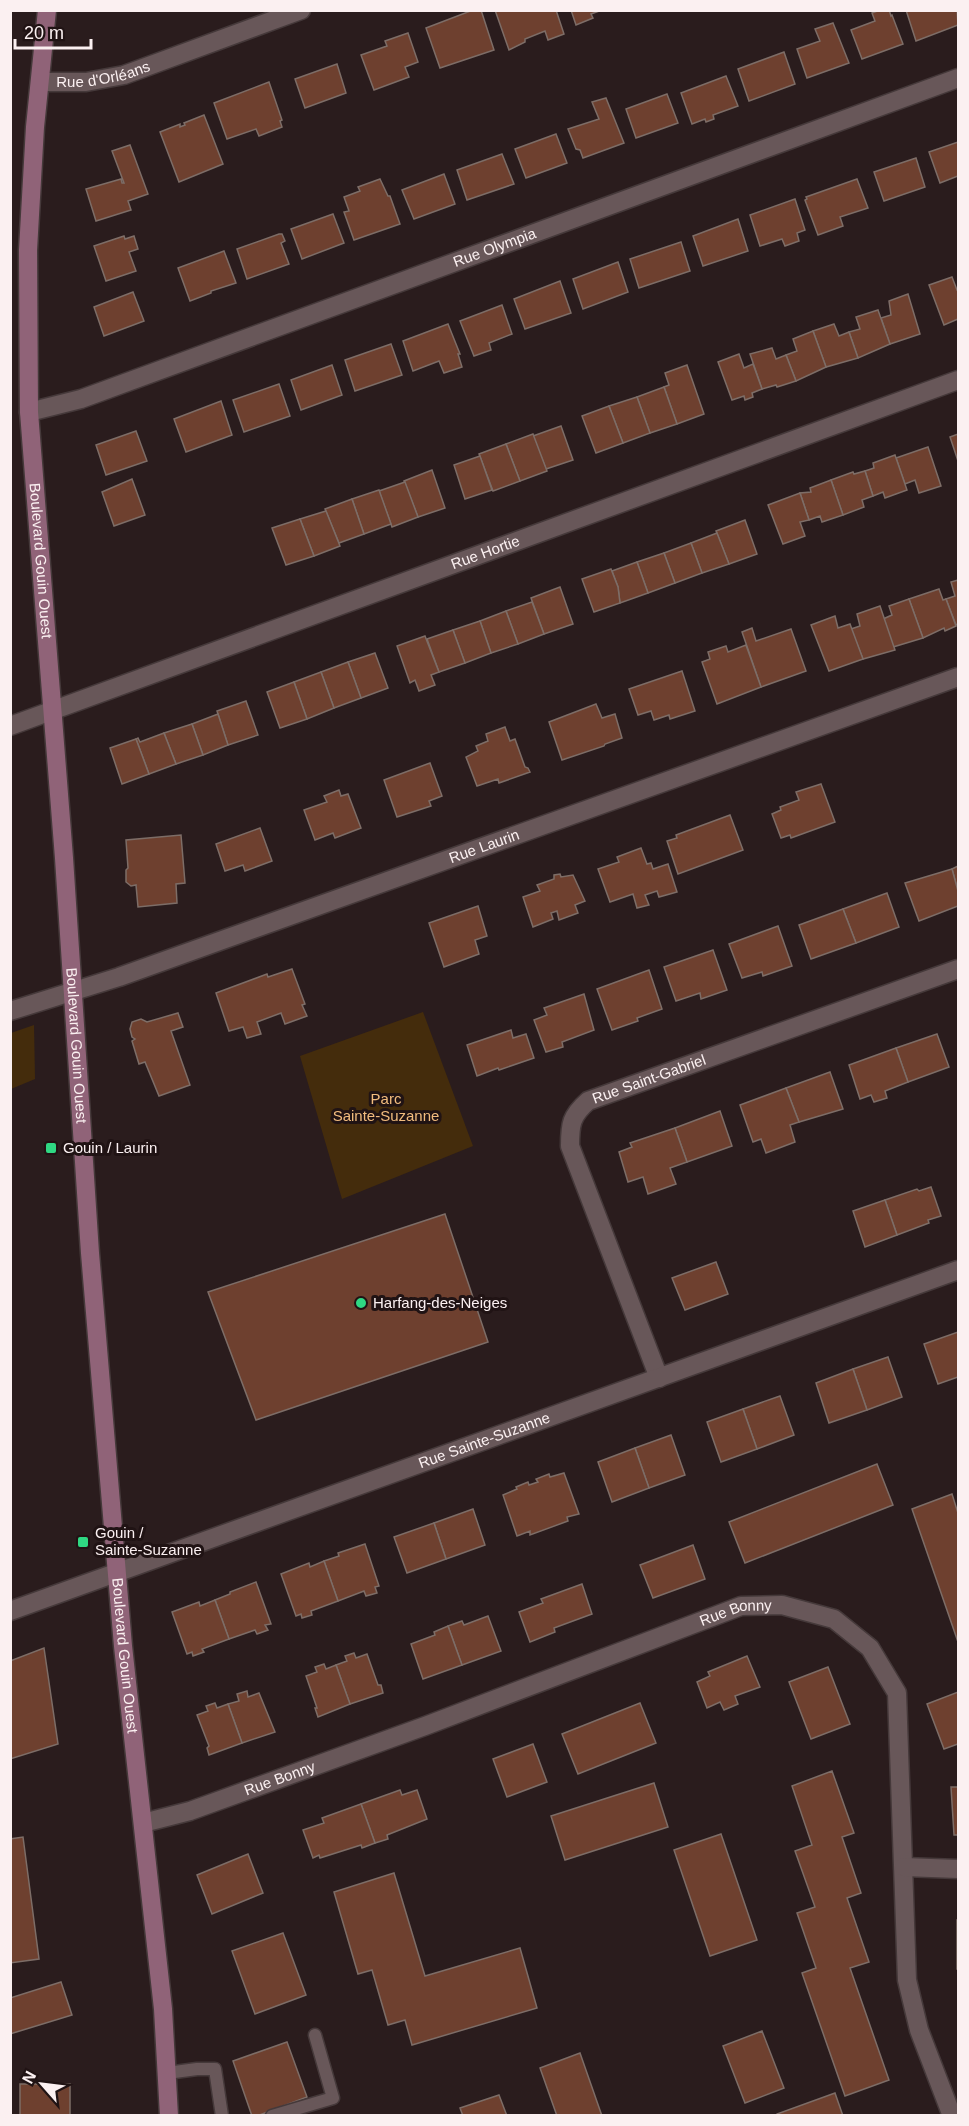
<svg xmlns="http://www.w3.org/2000/svg" width="969" height="2126" font-family="Helvetica,sans-serif">
	<style>
		.green { fill: #442c0c }
		.building { fill: #6e402f; stroke: #7d6d67; stroke-width: 1.5 }
		.lines { fill: none; stroke-linecap: round; stroke-linejoin: round }
		.lane-casing { stroke: #45393a; stroke-width: 15 }
		.street-casing { stroke: #45393a; stroke-width: 21 }
		.secondary-casing { stroke: #45393a; stroke-width: 21 }
		.lane { stroke: #685759; stroke-width: 12 }
		.street { stroke: #685759; stroke-width: 18 }
		.secondary { stroke: #906378; stroke-width: 18 }
		.poi-dot { fill: #2fd883; stroke: #201314; stroke-width: 2 }
		.labels { text-anchor: middle; stroke-width: 6; stroke-linejoin: round; paint-order: stroke }
		.street-label { font-size: 15px; fill: #fbf0f1; stroke: #201314 }
		.park-label { font-size: 15px; fill: #f2bc7e; stroke: #201314 }
		.poi-label { font-size: 15px; fill: #fbf0f1; stroke: #201314; text-anchor: start }
	</style>
	<rect width="100%" height="100%" fill="#2a1c1d"/>
	<g class="green">
		<polygon points="423,1012 473,1146 342,1199 300,1056"/>
		<polygon points="34,1025 35,1079 11,1089 11,1033"/>
	</g>
	<g class="building">
		<polygon points="473,10 481,10 494,50 440,68 426,28"/>
		<polygon points="495,10 556,10 564,34 548,40 545,31 525,39 525,42 509,50"/>
		<polygon points="571,10 602,10 591,14 593,18 576,25"/>
		<polygon points="880,10 889,10 891,16 892,15 903,44 862,59 851,30 875,21 872,13"/>
		<polygon points="906,10 957,10 958,25 916,41"/>
		<polygon points="833,23 849,63 807,78 797,49 820,41 815,29"/>
		<polygon points="408,33 418,62 405,67 409,77 374,90 361,55 387,46 385,41"/>
		<polygon points="784,52 795,84 749,101 738,69"/>
		<polygon points="337,64 346,93 305,108 295,79"/>
		<polygon points="726,76 738,106 713,115 714,119 706,122 705,119 692,124 681,93"/>
		<polygon points="269,82 282,120 280,121 282,127 259,136 256,129 227,139 214,103"/>
		<polygon points="667,94 678,123 636,138 626,109"/>
		<polygon points="606,98 624,143 583,158 580,150 576,149 568,129 599,119 592,102"/>
		<polygon points="204,115 223,164 179,182 160,132 180,124 180,127 185,125 184,123"/>
		<polygon points="556,134 567,163 526,178 515,149"/>
		<polygon points="958,142 958,176 940,183 929,152"/>
		<polygon points="130,145 148,194 128,201 131,210 96,221 86,189 121,179 122,183 124,183 112,151"/>
		<polygon points="502,154 514,184 467,200 457,170"/>
		<polygon points="916,158 925,187 884,201 874,172"/>
		<polygon points="444,174 455,204 414,219 402,190"/>
		<polygon points="380,179 388,196 390,196 400,224 354,240 344,212 349,211 344,197 360,191 358,187"/>
		<polygon points="857,179 868,208 840,217 843,226 818,235 805,200 807,199 806,197"/>
		<polygon points="795,199 805,230 797,233 799,241 785,246 782,239 760,246 750,215"/>
		<polygon points="333,214 344,243 302,259 291,229"/>
		<polygon points="738,219 748,251 703,266 693,236"/>
		<polygon points="279,234 282,234 285,241 281,243 289,264 247,279 237,249"/>
		<polygon points="124,236 125,239 134,236 138,249 129,252 136,271 106,281 94,246"/>
		<polygon points="681,242 690,271 639,288 630,259"/>
		<polygon points="224,251 236,283 211,291 211,293 190,301 178,268"/>
		<polygon points="618,262 628,292 583,309 573,279"/>
		<polygon points="952,277 957,290 958,289 958,319 944,325 929,285"/>
		<polygon points="560,281 571,313 525,329 514,299"/>
		<polygon points="133,292 144,321 104,336 94,307"/>
		<polygon points="908,294 920,334 890,344 881,318 891,315 889,301"/>
		<polygon points="502,305 512,334 489,343 491,350 474,356 460,321"/>
		<polygon points="878,310 890,344 858,358 849,332 860,329 856,317"/>
		<polygon points="448,324 460,354 458,354 462,367 444,373 439,361 413,371 403,341"/>
		<polygon points="834,324 839,336 849,332 858,358 826,367 813,331"/>
		<polygon points="813,331 826,367 796,381 786,355 797,351 793,339"/>
		<polygon points="391,344 402,375 355,391 345,360"/>
		<polygon points="772,348 776,359 786,355 796,381 777,387 776,385 762,389 750,354"/>
		<polygon points="739,354 744,368 753,364 762,389 752,393 753,397 745,400 744,396 732,400 718,362"/>
		<polygon points="332,365 342,395 301,410 291,380"/>
		<polygon points="687,365 704,414 677,424 664,387 669,385 665,373"/>
		<polygon points="279,384 290,416 244,432 233,400"/>
		<polygon points="664,387 677,424 650,433 637,397"/>
		<polygon points="637,397 650,433 623,443 609,406"/>
		<polygon points="221,401 232,435 186,452 174,419"/>
		<polygon points="609,406 623,443 596,453 582,416"/>
		<polygon points="561,426 573,460 546,469 533,436"/>
		<polygon points="136,431 147,461 106,475 96,445"/>
		<polygon points="533,434 547,471 520,481 506,444"/>
		<polygon points="958,434 958,461 950,437"/>
		<polygon points="506,444 520,481 493,491 479,454"/>
		<polygon points="928,447 941,486 919,493 915,480 905,484 896,458"/>
		<polygon points="895,455 907,490 885,498 883,492 873,496 865,471 874,468 873,463"/>
		<polygon points="480,456 492,490 465,499 454,465"/>
		<polygon points="432,470 445,508 418,517 404,481"/>
		<polygon points="865,471 873,496 862,500 864,507 843,515 831,480 853,472 854,474"/>
		<polygon points="132,479 145,515 114,526 102,492"/>
		<polygon points="831,480 843,515 822,522 820,516 809,520 800,493 811,492 810,488"/>
		<polygon points="405,482 418,517 392,527 379,491"/>
		<polygon points="379,490 391,524 364,534 352,499"/>
		<polygon points="800,493 809,520 800,522 805,536 783,544 768,505"/>
		<polygon points="352,499 364,534 339,543 325,509"/>
		<polygon points="326,511 340,546 314,556 300,519"/>
		<polygon points="300,519 314,556 286,565 272,528"/>
		<polygon points="745,520 757,554 729,564 716,531"/>
		<polygon points="717,533 729,564 702,573 691,543"/>
		<polygon points="691,543 702,573 675,583 664,553"/>
		<polygon points="664,553 675,583 648,593 637,562"/>
		<polygon points="637,562 648,593 620,603 618,587 612,571"/>
		<polygon points="611,569 618,587 620,603 594,612 582,579"/>
		<polygon points="958,580 958,624 956,625 946,599 955,596 951,582"/>
		<polygon points="560,587 573,624 544,634 531,598"/>
		<polygon points="939,589 943,600 946,599 956,626 945,631 944,628 923,638 909,599"/>
		<polygon points="909,599 923,638 893,647 883,619 892,615 889,606"/>
		<polygon points="532,602 544,634 518,644 506,611"/>
		<polygon points="880,606 895,650 863,659 851,629 860,626 857,614"/>
		<polygon points="506,611 518,644 491,653 480,621"/>
		<polygon points="835,616 838,628 850,624 863,659 829,671 811,625"/>
		<polygon points="480,621 491,653 465,663 453,630"/>
		<polygon points="752,628 756,641 791,629 806,671 761,687 742,632"/>
		<polygon points="453,630 465,663 439,672 427,639"/>
		<polygon points="425,636 439,672 431,675 435,685 419,691 415,680 410,683 397,646"/>
		<polygon points="746,645 761,687 717,704 702,662 710,659 708,652 726,646 728,652"/>
		<polygon points="375,653 388,688 361,698 348,662"/>
		<polygon points="348,662 361,698 334,708 321,672"/>
		<polygon points="682,671 695,711 670,719 669,715 654,720 651,711 638,715 629,689"/>
		<polygon points="321,672 334,708 307,719 294,682"/>
		<polygon points="294,682 307,719 280,728 267,692"/>
		<polygon points="246,701 258,735 228,745 217,711"/>
		<polygon points="596,704 602,718 615,714 622,738 605,744 604,746 562,760 549,722"/>
		<polygon points="218,714 228,745 203,755 192,724"/>
		<polygon points="192,724 203,755 176,764 164,733"/>
		<polygon points="505,727 510,741 515,739 525,767 528,768 530,772 499,783 498,779 477,786 466,757 478,751 476,746 488,741 486,734"/>
		<polygon points="164,733 176,764 149,774 136,739 138,738 140,742"/>
		<polygon points="136,739 149,774 122,784 110,748"/>
		<polygon points="430,763 442,796 429,801 431,806 397,817 384,780"/>
		<polygon points="821,784 835,822 791,838 790,835 781,838 772,814 781,810 780,807 799,800 796,792"/>
		<polygon points="339,790 341,796 348,794 361,828 335,838 333,833 315,840 304,810 327,802 324,796"/>
		<polygon points="730,815 743,850 678,874 667,841 677,838 676,835"/>
		<polygon points="260,828 272,861 245,871 243,865 225,871 216,844"/>
		<polygon points="181,835 185,883 176,884 177,903 138,907 136,885 131,886 126,882 126,870 128,868 126,840"/>
		<polygon points="641,848 647,864 651,863 653,869 668,864 677,892 659,897 657,891 645,895 649,905 637,908 633,894 610,902 598,869 619,862 617,857"/>
		<polygon points="958,866 958,891 952,869"/>
		<polygon points="952,869 958,891 958,906 919,921 905,883"/>
		<polygon points="560,874 561,877 573,875 585,901 575,905 578,913 559,920 557,911 551,913 553,919 533,927 523,897 540,891 537,885 554,879 554,875"/>
		<polygon points="887,893 899,927 856,943 843,909"/>
		<polygon points="478,906 487,936 475,940 479,954 444,967 429,923"/>
		<polygon points="843,909 856,943 811,959 799,925"/>
		<polygon points="778,926 792,966 763,976 762,972 742,978 729,944"/>
		<polygon points="713,950 727,990 701,999 700,993 676,1001 664,967"/>
		<polygon points="292,969 305,1004 302,1005 307,1016 285,1024 281,1013 257,1022 261,1034 247,1038 243,1027 229,1031 216,993 267,974 268,977"/>
		<polygon points="649,970 662,1009 637,1018 638,1021 612,1030 597,989"/>
		<polygon points="584,994 594,1030 562,1042 563,1047 546,1052 534,1020 547,1015 544,1008"/>
		<polygon points="178,1013 183,1027 171,1031 190,1085 159,1096 145,1062 139,1064 132,1041 135,1039 132,1037 130,1029 132,1022 141,1019 147,1022"/>
		<polygon points="511,1030 513,1038 526,1034 534,1058 499,1070 498,1068 477,1076 467,1045"/>
		<polygon points="937,1034 949,1067 908,1082 896,1048"/>
		<polygon points="896,1048 908,1082 885,1091 887,1098 874,1102 871,1095 860,1099 849,1065"/>
		<polygon points="830,1072 843,1109 799,1122 786,1088"/>
		<polygon points="786,1088 799,1122 790,1125 795,1142 766,1153 761,1139 753,1142 740,1105"/>
		<polygon points="720,1111 732,1146 687,1162 675,1128"/>
		<polygon points="675,1128 687,1162 670,1168 676,1184 648,1194 643,1177 628,1182 619,1152 632,1147 630,1143"/>
		<polygon points="931,1187 941,1216 928,1220 929,1223 897,1235 885,1200 917,1189 919,1191"/>
		<polygon points="885,1200 897,1235 865,1247 853,1211"/>
		<polygon points="445,1214 488,1342 256,1420 208,1292"/>
		<polygon points="716,1262 728,1294 685,1310 672,1278"/>
		<polygon points="958,1332 958,1377 938,1384 924,1344"/>
		<polygon points="888,1357 902,1397 867,1410 853,1369"/>
		<polygon points="853,1369 867,1410 829,1423 816,1383"/>
		<polygon points="780,1396 794,1435 757,1449 743,1409"/>
		<polygon points="743,1409 757,1449 721,1462 707,1422"/>
		<polygon points="671,1435 685,1475 649,1488 635,1448"/>
		<polygon points="635,1448 649,1488 612,1502 598,1462"/>
		<polygon points="877,1464 893,1505 745,1563 729,1522"/>
		<polygon points="564,1473 579,1514 567,1517 568,1521 530,1535 530,1531 517,1536 503,1495 517,1489 516,1487 528,1482 529,1485 538,1482 536,1479 549,1474 550,1477"/>
		<polygon points="952,1494 958,1513 958,1642 912,1509"/>
		<polygon points="473,1509 485,1545 446,1559 434,1523"/>
		<polygon points="434,1523 446,1559 407,1573 394,1537"/>
		<polygon points="365,1544 379,1586 375,1587 377,1593 366,1596 364,1591 338,1601 324,1561 339,1556 338,1553"/>
		<polygon points="693,1545 705,1579 653,1598 640,1565"/>
		<polygon points="324,1561 338,1601 311,1611 312,1615 302,1618 301,1614 296,1616 281,1574 309,1563 310,1567"/>
		<polygon points="256,1582 271,1624 265,1625 268,1630 257,1634 255,1630 229,1639 215,1600 230,1594 230,1592"/>
		<polygon points="582,1584 592,1614 554,1628 555,1632 530,1642 519,1612 543,1603 541,1599"/>
		<polygon points="215,1600 229,1639 202,1649 204,1652 193,1656 192,1652 187,1654 172,1612 199,1602 200,1606"/>
		<polygon points="488,1616 501,1651 462,1665 448,1626 462,1621 464,1625"/>
		<polygon points="448,1626 462,1665 423,1679 411,1644 435,1635 434,1632"/>
		<polygon points="44,1648 58,1744 10,1759 10,1661"/>
		<polygon points="354,1653 356,1658 367,1654 378,1685 381,1685 383,1693 350,1704 336,1665 347,1661 345,1656"/>
		<polygon points="747,1656 760,1687 735,1696 738,1704 724,1710 720,1702 707,1708 697,1682 710,1676 708,1672"/>
		<polygon points="324,1664 326,1669 336,1665 350,1704 318,1717 315,1708 317,1708 306,1676 317,1672 315,1667"/>
		<polygon points="828,1667 850,1724 811,1739 789,1682"/>
		<polygon points="247,1691 248,1697 259,1693 275,1732 242,1743 228,1704 239,1701 237,1694"/>
		<polygon points="958,1692 958,1744 944,1749 927,1704"/>
		<polygon points="215,1703 217,1708 228,1704 242,1743 209,1755 207,1748 209,1746 197,1715 208,1711 206,1706"/>
		<polygon points="640,1703 656,1743 578,1774 562,1734"/>
		<polygon points="533,1744 547,1782 507,1797 493,1759"/>
		<polygon points="832,1771 854,1833 842,1837 861,1893 847,1898 869,1962 850,1968 889,2080 845,2096 802,1973 816,1968 797,1913 815,1907 795,1851 812,1845 792,1786"/>
		<polygon points="654,1783 668,1827 565,1860 551,1816"/>
		<polygon points="951,1787 958,1787 958,1835 954,1835"/>
		<polygon points="400,1790 402,1795 417,1790 427,1819 387,1835 388,1839 375,1843 361,1804"/>
		<polygon points="361,1804 375,1843 362,1848 361,1845 320,1858 319,1855 313,1858 303,1830 324,1823 322,1818"/>
		<polygon points="721,1834 757,1940 710,1956 674,1850"/>
		<polygon points="23,1837 39,1959 10,1963 10,1839"/>
		<polygon points="248,1854 263,1893 212,1914 197,1875"/>
		<polygon points="394,1873 425,1976 520,1948 537,2008 412,2045 405,2020 388,2025 372,1970 358,1974 334,1892"/>
		<rect x="957" y="1920" width="1" height="49"/>
		<polygon points="283,1933 306,1995 255,2014 232,1951"/>
		<polygon points="61,1982 72,2015 10,2034 10,1998"/>
		<polygon points="762,2031 784,2088 745,2103 723,2046"/>
		<polygon points="287,2042 307,2097 257,2116 252,2116 233,2061"/>
		<polygon points="580,2053 602,2116 557,2116 540,2068"/>
		<rect x="20" y="2084" width="50" height="32"/>
		<polygon points="835,2093 843,2116 777,2116 777,2114"/>
		<polygon points="499,2095 507,2116 463,2116 460,2108"/>
	</g>
	<g class="lines">
		<defs>
			<g id="lane">
				<polyline points="167,2073 197,2069 215,2069 222,2116"/>
				<polyline points="272,2116 333,2098 315,2035"/>
			</g>
			<g id="street">
				<path id="s1" d="M40,82H86L124,75L301,10"/>
				<path id="s2" d="M29,412L81,399L958,78"/>
				<path id="s3" d="M10,726L958,380"/>
				<path id="s4" d="M10,1011L119,977L958,677"/>
				<path id="s5" d="M659,1378L570,1146C570,1124 571,1116 588,1101L958,969"/>
				<path id="s6" d="M10,1611L958,1270"/>
				<path id="s7" d="M143,1823L190,1811L425,1726L741,1606L782,1605L834,1619L870,1648L897,1693L907,1980L919,2030L952,2116"/>
				<polyline points="904,1867 958,1869"/>
			</g>
			<g id="secondary">
				<path id="s8" d="M47,10L35,127L28,250L29,412L64,858L90,1253L123,1646L163,2009L169,2116"/>
			</g>
		</defs>
		<use href="#lane" class="lane-casing"/>
		<use href="#street" class="street-casing"/>
		<use href="#secondary" class="secondary-casing"/>
		<use href="#lane" class="lane"/>
		<use href="#street" class="street"/>
		<use href="#secondary" class="secondary"/>
	</g>
	<g class="poi-dot">
		<rect x="45" y="1142" width="12" height="12" rx="3"/>
		<circle cx="361" cy="1303" r="6"/>
		<rect x="77" y="1536" width="12" height="12" rx="3"/>
	</g>
	<g class="labels">
		<g class="street-label">
			<text dy="5" stroke="none"><textPath href="#s1" startOffset="64">Rue d'Orléans</textPath></text>
			<text dy="5" stroke="none"><textPath href="#s2" startOffset="494">Rue Olympia</textPath></text>
			<text dy="5" stroke="none"><textPath href="#s3" startOffset="506">Rue Hortie</textPath></text>
			<text dy="5" stroke="none"><textPath href="#s8" startOffset="552">Boulevard Gouin Ouest</textPath></text>
			<text dy="5" stroke="none"><textPath href="#s4" startOffset="502">Rue Laurin</textPath></text>
			<text dy="5" stroke="none"><textPath href="#s8" startOffset="1038">Boulevard Gouin Ouest</textPath></text>
			<text dy="5" stroke="none"><textPath href="#s5" startOffset="364">Rue Saint-Gabriel</textPath></text>
			<text dy="5" stroke="none"><textPath href="#s6" startOffset="504">Rue Sainte-Suzanne</textPath></text>
			<text dy="5" stroke="none"><textPath href="#s7" startOffset="630">Rue Bonny</textPath></text>
			<text dy="5" stroke="none"><textPath href="#s8" startOffset="1650">Boulevard Gouin Ouest</textPath></text>
			<text dy="5" stroke="none"><textPath href="#s7" startOffset="144">Rue Bonny</textPath></text>
		</g>
		<g class="park-label">
			<text x="386" y="1104">Parc<tspan x="386" dy="17">Sainte-Suzanne</tspan></text>
		</g>
		<g class="poi-label">
			<text x="63" y="1153">Gouin / Laurin</text>
			<text x="373" y="1308">Harfang-des-Neiges</text>
			<text x="95" y="1538">Gouin /<tspan x="95" dy="17">Sainte-Suzanne</tspan></text>
		</g>
	</g>
	<rect width="969" height="2126" fill="none" stroke="#fbf0f1" stroke-width="24"/>
	<g transform="translate(42 2084) rotate(298)" stroke="#201314" stroke-width="4.5" paint-order="stroke">
	<path d="M0-4.5L10 22L0 15L-10 22Z" fill="#fbf0f1"/>
	<text y="-9" font-size="16" font-weight="bold" text-anchor="middle" fill="#fbf0f1">N</text>
	</g>
	<path d="M15 39v9h76v-9" fill="none" stroke="#fbf0f1" stroke-width="3"/>
	<text x="24" y="39" font-size="18" fill="#fbf0f1" stroke="#201314" stroke-width="4.5" paint-order="stroke">20 m</text>
</svg>
